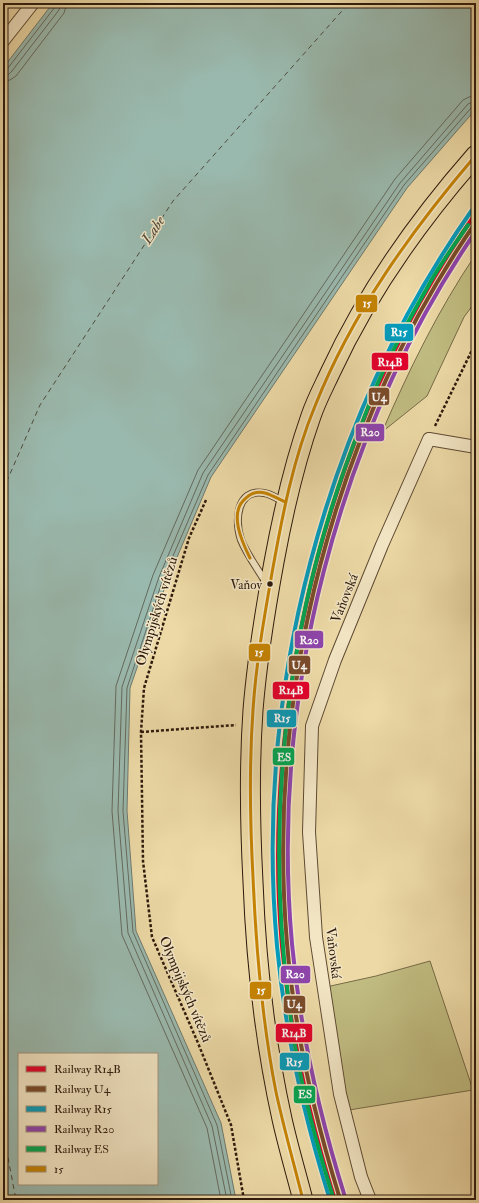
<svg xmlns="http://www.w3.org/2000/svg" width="479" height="1203" font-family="'IM FELL Double Pica',serif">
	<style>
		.green { fill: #c0bc81; stroke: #776b47 }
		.water { fill: #9ab9ae; stroke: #6f796e; fill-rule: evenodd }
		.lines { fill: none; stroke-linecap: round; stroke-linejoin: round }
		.shore { stroke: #646a5e; stroke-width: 1 }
		.ferry { stroke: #4e4a3d; stroke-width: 1; stroke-dasharray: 5 4; stroke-linecap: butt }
		.lane-casing { stroke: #5e4a33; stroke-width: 8 }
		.street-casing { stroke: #5e4a33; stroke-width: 14 }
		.primary-casing { stroke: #2e1a0d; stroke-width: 21 }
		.path { stroke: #2e1a0d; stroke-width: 2.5; stroke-dasharray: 3 2; stroke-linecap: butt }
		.lane { stroke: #f3e6c5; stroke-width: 6 }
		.street { stroke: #f3e6c5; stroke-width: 12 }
		.primary { stroke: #ecd9a6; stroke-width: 19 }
		.bus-1-casing { stroke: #f3e6c5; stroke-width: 6 }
		.bus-1 { stroke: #c58303; stroke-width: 3 }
		.rail-1-casing { stroke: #f3e6c5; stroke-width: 7 }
		.rail-2-casing { stroke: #f3e6c5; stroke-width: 7 }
		.rail-3-casing { stroke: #f3e6c5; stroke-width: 7 }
		.rail-4-casing { stroke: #f3e6c5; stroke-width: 7 }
		.rail-5-casing { stroke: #f3e6c5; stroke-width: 7 }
		.rail-1 { stroke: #e4002b; stroke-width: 4 }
		.rail-2 { stroke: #7a4b2a; stroke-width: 4 }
		.rail-3 { stroke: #059bbb; stroke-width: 4 }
		.rail-4 { stroke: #8e44ad; stroke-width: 4 }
		.rail-5 { stroke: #00a651; stroke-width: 4 }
		.bus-dot { fill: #2e1a0d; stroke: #f3e6c5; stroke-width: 1.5 }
		.labels { text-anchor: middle; stroke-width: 3; stroke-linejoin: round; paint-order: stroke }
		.bus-label { font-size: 13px; fill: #2e1a0d; stroke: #f3e6c5; text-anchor: end }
		.street-label { font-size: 14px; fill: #2e1a0d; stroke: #f3e6c5 }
		.water-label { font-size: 15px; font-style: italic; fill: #4e4a3d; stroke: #f3e6c5 }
		.line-badge { stroke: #f3e6c5; stroke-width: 1.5 }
		.badge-label { font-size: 11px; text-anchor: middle; font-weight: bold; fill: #fff }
	</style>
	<rect width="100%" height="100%" fill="#ecd9a6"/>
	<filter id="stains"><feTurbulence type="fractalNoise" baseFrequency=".005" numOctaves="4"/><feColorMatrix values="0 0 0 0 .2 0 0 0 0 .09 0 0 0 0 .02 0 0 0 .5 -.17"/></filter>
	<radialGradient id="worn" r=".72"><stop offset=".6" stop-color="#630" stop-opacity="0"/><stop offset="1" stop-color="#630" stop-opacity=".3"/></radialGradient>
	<g class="green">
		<path d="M476,254V301L464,317L427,396L382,432C409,370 438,310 476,254Z"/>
		<polygon points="430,961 473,1090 349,1110 326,987 376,976"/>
	</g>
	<path class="water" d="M53,3H476V109L407,188L211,477L167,581L130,688L127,811L136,931L221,1123L236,1200H3V68ZM19,1054H157V1184H19Z"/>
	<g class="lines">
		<g class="shore">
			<polyline points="3,70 8,68 55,7 56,3"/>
			<polyline points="3,75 8,75 12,71 59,10 61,3"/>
			<polyline points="3,81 10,80 16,76 64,13 67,3"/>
			<polyline points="221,1200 207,1128 122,935 112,811 116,686 153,575 198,470 395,179 463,100 469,97 476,95"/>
			<polyline points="227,1200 212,1126 128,933 118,811 122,687 159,577 203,473 400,183 468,104 472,102 476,101"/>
			<polyline points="232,1200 217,1125 133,932 123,811 127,688 163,579 208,475 404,185 471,108 476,106"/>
		</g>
		<g class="ferry">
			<polyline points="3,490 40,405 173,201 349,3"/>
			<polyline points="3,1131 16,1200"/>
		</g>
		<defs>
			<path id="lane" d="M266,583C258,569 247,555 241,540C235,521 236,488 264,493C271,494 278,499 284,502"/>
			<g id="street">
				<polyline points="3,41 33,3"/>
				<polyline points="370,1200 361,1177 340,1094 316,937 309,832 312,726 335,660 382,545 429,439 476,447"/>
			</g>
			<path id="primary" d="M303,1200C296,1173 288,1146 282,1119C265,1042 256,961 253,882C250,825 249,767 253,710C257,661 265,611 274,562C283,513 294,464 311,416C316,401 324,386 331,371C368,291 418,221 476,155"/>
		</defs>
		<use href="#lane" class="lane-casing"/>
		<use href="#street" class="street-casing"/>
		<use href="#primary" class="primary-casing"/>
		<g class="path">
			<polyline points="435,426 476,342"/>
			<polyline points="206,500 189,538 144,688 141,732 143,861 152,937 198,1043 231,1125 244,1200"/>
			<polyline points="141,732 236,725"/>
		</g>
		<use href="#lane" class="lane"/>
		<use href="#street" class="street"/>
		<use href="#primary" class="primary"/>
		<defs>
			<g id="bus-1">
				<path d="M250,558C242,542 228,512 246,498C251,493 257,491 265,493C272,495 279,499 285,502"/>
				<path d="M303,1200C294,1164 284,1129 276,1092C262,1021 256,949 253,877C250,822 249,766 253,710C256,664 264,618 272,573C282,517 293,459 315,406C352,313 411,231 476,155"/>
			</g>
		</defs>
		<use href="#bus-1" class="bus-1-casing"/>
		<use href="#bus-1" class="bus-1"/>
		<defs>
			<path id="rail-1" d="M335,1200C309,1117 290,1033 282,946C276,879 277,811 284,744C303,554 366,370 476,213"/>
			<path id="rail-2" d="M340,1199C314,1115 294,1030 287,943C266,693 333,428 476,222"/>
			<path id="rail-3" d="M330,1200C304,1117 285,1032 277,946C254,691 325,419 472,210"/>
			<path id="rail-4" d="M345,1197C319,1114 300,1030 292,944C270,699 337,434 476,231"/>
			<path id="rail-5" d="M334,1200C318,1149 304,1098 295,1046C292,1030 290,1012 288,996C264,803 289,604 362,423C368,408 374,391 381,376C394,347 410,318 426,290C438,267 453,247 468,225"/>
		</defs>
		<use href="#rail-1" class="rail-1-casing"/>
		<use href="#rail-2" class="rail-2-casing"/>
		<use href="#rail-3" class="rail-3-casing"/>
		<use href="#rail-4" class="rail-4-casing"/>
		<use href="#rail-5" class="rail-5-casing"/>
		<use href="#rail-1" class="rail-1"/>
		<use href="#rail-2" class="rail-2"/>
		<use href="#rail-3" class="rail-3"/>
		<use href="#rail-4" class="rail-4"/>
		<use href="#rail-5" class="rail-5"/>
	</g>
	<circle class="bus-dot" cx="270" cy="584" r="3.5"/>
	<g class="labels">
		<g class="bus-label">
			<text x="262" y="589">Vaňov</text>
		</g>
		<g class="street-label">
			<text transform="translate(344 598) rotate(-68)" y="5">Vaňovská</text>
			<text transform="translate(156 611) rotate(-73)" y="5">Olympijských vítězů</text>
			<text transform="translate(334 953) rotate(83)" y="5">Vaňovská</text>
			<text transform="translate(186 989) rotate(67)" y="5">Olympijských vítězů</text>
		</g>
		<g class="water-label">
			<text transform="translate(153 230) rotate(-57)" y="5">Labe</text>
		</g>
	</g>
	<g class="line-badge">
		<rect x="355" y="294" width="23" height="19" rx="4" fill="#c58303"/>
		<rect x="384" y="323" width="30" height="19" rx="4" fill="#059bbb"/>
		<rect x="371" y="352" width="38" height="19" rx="4" fill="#e4002b"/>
		<rect x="368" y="387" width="22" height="19" rx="4" fill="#7a4b2a"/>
		<rect x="355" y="423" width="30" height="19" rx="4" fill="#8e44ad"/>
		<rect x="294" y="630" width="30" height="19" rx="4" fill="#8e44ad"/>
		<rect x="248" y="643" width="23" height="19" rx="4" fill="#c58303"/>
		<rect x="288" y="655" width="23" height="20" rx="4" fill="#7a4b2a"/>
		<rect x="272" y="681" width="38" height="19" rx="4" fill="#e4002b"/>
		<rect x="266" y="709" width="31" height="19" rx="4" fill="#059bbb"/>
		<rect x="272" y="747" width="23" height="19" rx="4" fill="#00a651"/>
		<rect x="280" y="965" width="31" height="19" rx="4" fill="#8e44ad"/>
		<rect x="249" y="981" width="23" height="19" rx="4" fill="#c58303"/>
		<rect x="283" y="995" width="23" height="19" rx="4" fill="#7a4b2a"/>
		<rect x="275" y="1023" width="38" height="20" rx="4" fill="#e4002b"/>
		<rect x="279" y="1052" width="31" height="19" rx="4" fill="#059bbb"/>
		<rect x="293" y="1085" width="23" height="19" rx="4" fill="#00a651"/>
	</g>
	<g class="badge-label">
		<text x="367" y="307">15</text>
		<text x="399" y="336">R15</text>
		<text x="390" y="366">R14B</text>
		<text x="379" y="401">U4</text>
		<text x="370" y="436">R20</text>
		<text x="309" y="644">R20</text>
		<text x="259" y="656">15</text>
		<text x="299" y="669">U4</text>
		<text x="291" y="694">R14B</text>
		<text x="282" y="722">R15</text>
		<text x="284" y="761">ES</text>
		<text x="295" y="978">R20</text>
		<text x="261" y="994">15</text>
		<text x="294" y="1008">U4</text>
		<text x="294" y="1037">R14B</text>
		<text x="294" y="1066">R15</text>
		<text x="305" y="1098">ES</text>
	</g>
	<rect width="479" height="1203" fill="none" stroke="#ecd9a6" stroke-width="16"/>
	<rect x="4" y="4" width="471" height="1195" fill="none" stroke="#2e1a0d" stroke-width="2"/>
	<rect x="8" y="8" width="463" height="1187" fill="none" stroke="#2e1a0d"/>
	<rect x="18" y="1053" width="140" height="132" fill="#f3e6c5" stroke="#a4947b"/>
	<rect x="26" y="1066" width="20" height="6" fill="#e4002b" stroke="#a4947b"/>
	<text x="54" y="1073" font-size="12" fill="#2e1a0d">Railway R14B</text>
	<rect x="26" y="1086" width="20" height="6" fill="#7a4b2a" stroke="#a4947b"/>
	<text x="54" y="1093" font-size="12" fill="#2e1a0d">Railway U4</text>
	<rect x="26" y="1106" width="20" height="6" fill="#059bbb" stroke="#a4947b"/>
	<text x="54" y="1113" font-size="12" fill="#2e1a0d">Railway R15</text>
	<rect x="26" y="1126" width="20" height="6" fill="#8e44ad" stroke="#a4947b"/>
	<text x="54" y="1133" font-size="12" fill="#2e1a0d">Railway R20</text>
	<rect x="26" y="1146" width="20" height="6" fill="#00a651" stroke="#a4947b"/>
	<text x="54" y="1153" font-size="12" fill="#2e1a0d">Railway ES</text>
	<rect x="26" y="1166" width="20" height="6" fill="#c58303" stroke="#a4947b"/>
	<text x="54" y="1173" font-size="12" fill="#2e1a0d">15</text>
	<rect width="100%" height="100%" filter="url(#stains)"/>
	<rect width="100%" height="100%" fill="url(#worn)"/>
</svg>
